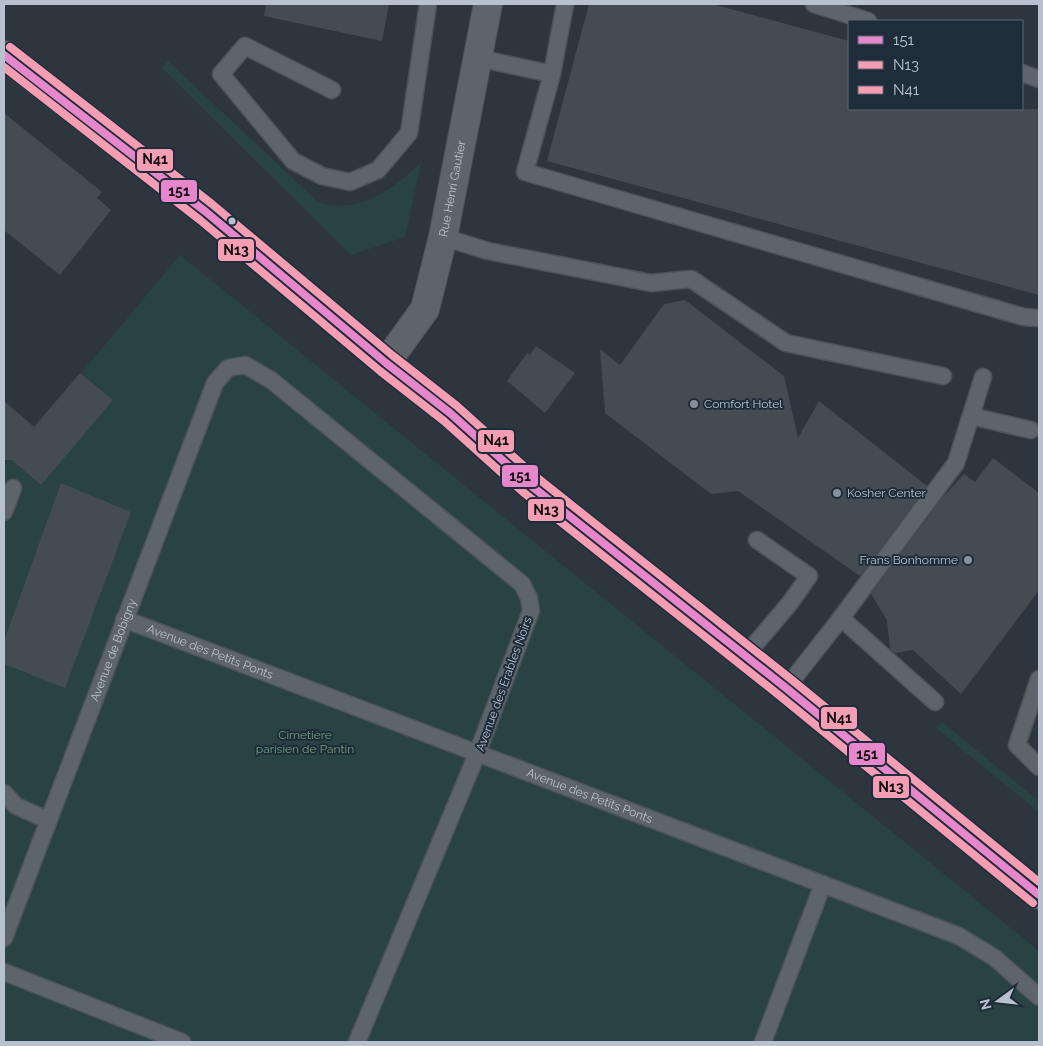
<svg xmlns="http://www.w3.org/2000/svg" width="1043" height="1046" font-family="Raleway,sans-serif">
	<style>
		.green { fill: #294345 }
		.building { fill: #444b53 }
		.lines { fill: none; stroke-linecap: round; stroke-linejoin: round }
		.lane-casing { stroke: #4c5258; stroke-width: 19 }
		.street-casing { stroke: #4c5258; stroke-width: 30 }
		.primary-casing { stroke: #4b525a; stroke-width: 30 }
		.lane { stroke: #5e646b; stroke-width: 16 }
		.street { stroke: #5e646b; stroke-width: 28 }
		.primary { stroke: #60676d; stroke-width: 28 }
		.bus-1-casing { stroke: #1f2c3a; stroke-width: 11 }
		.bus-2-casing { stroke: #1f2c3a; stroke-width: 11 }
		.bus-3-casing { stroke: #1f2c3a; stroke-width: 11 }
		.bus-1 { stroke: #e686cb; stroke-width: 8 }
		.bus-2 { stroke: #f59eb3; stroke-width: 8 }
		.bus-3 { stroke: #f59eb3; stroke-width: 8 }
		.bus-dot { fill: #b8c2ce; stroke: #1f2c3a; stroke-width: 2 }
		.poi-dot { fill: #87919c; stroke: #1f2c3a; stroke-width: 2 }
		.labels { text-anchor: middle; stroke-width: 4; stroke-linejoin: round; paint-order: stroke }
		.street-label { font-size: 12px; fill: #b8c2ce; stroke: #1f2c3a }
		.poi-label { font-size: 12px; fill: #b8c2ce; stroke: #1f2c3a; text-anchor: start }
		.park-label { font-size: 12px; fill: #6ea075; stroke: #1f2c3a }
		.line-badge { stroke: #1f2c3a; stroke-width: 2 }
		.pale-badge-label { font-size: 14px; text-anchor: middle; font-weight: bold; fill: #111 }
	</style>
	<rect width="100%" height="100%" fill="#2d363e"/>
	<g class="green">
		<path d="M168,61L318,202C359,216 392,189 421,163L405,237L351,255L162,68Z"/>
		<polygon points="180,255 1039,951 1039,1042 4,1042 4,466"/>
		<polygon points="942,722 1039,801 1039,812 937,729"/>
	</g>
	<g class="building">
		<polygon points="266,4 389,4 382,41 264,16"/>
		<polygon points="589,4 712,4 849,41 849,109 1039,109 1039,295 547,161"/>
		<polygon points="4,113 102,192 97,198 111,210 60,275 4,230"/>
		<polygon points="685,300 784,376 798,438 819,401 927,486 860,576 738,491 711,494 605,413 600,349 620,365 664,304"/>
		<polygon points="536,346 575,373 545,413 507,381 527,353 530,355"/>
		<polygon points="80,373 113,400 41,485 12,460 4,460 4,401 34,427"/>
		<polygon points="993,458 1039,493 1039,590 961,694 913,650 895,653 890,649 887,620 871,594 942,498 964,474 975,482"/>
		<polygon points="61,483 131,512 65,688 4,664 4,641"/>
	</g>
	<g class="lines">
		<defs>
			<g id="lane">
				<polyline points="814,4 868,21"/>
				<polyline points="478,58 552,74 565,4"/>
				<polyline points="1022,73 1039,79"/>
				<polyline points="552,74 525,172 1024,317 1039,318"/>
				<polyline points="332,90 245,46 221,74 293,161 322,176 350,182 378,170 409,133 428,4"/>
				<polyline points="443,237 488,251 651,283 691,279 786,343 943,376"/>
				<polyline points="971,416 1031,430"/>
				<polyline points="4,512 13,488"/>
				<polyline points="841,618 956,463 983,377"/>
				<path id="s1" d="M124,619L959,936L995,958L1039,997"/>
				<polyline points="745,656 790,603 809,576 757,540"/>
				<polyline points="1039,679 1017,745 1039,767"/>
				<polyline points="786,688 841,618 935,702"/>
				<polyline points="4,793 16,806 48,820"/>
				<path id="s2" d="M4,938L215,383L228,368L245,365L271,380L522,584L529,598L531,611L477,754L357,1042"/>
				<polyline points="4,972 182,1042"/>
				<polyline points="763,1042 823,884"/>
			</g>
			<g id="street">
				<path id="s3" d="M386,363L425,309L443,237L488,4"/>
			</g>
			<polyline id="primary" points="4,55 206,212 386,363 450,413 529,484 786,688 1039,895"/>
		</defs>
		<use href="#lane" class="lane-casing"/>
		<use href="#street" class="street-casing"/>
		<use href="#primary" class="primary-casing"/>
		<use href="#lane" class="lane"/>
		<use href="#street" class="street"/>
		<use href="#primary" class="primary"/>
		<defs>
			<polyline id="bus-1" points="4,55 206,212 386,363 450,413 529,484 786,688 1039,895"/>
			<polyline id="bus-2" points="4,67 200,220 380,371 444,421 523,492 780,696 1033,903"/>
			<polyline id="bus-3" points="10,47 212,204 392,355 457,406 535,476 792,680 1039,882"/>
		</defs>
		<use href="#bus-1" class="bus-1-casing"/>
		<use href="#bus-2" class="bus-2-casing"/>
		<use href="#bus-3" class="bus-3-casing"/>
		<use href="#bus-1" class="bus-1"/>
		<use href="#bus-2" class="bus-2"/>
		<use href="#bus-3" class="bus-3"/>
	</g>
	<circle class="bus-dot" cx="232" cy="221" r="4.5"/>
	<g class="poi-dot">
		<circle cx="694" cy="404" r="5"/>
		<circle cx="837" cy="493" r="5"/>
		<circle cx="968" cy="560" r="5"/>
	</g>
	<g class="labels">
		<g class="street-label">
			<text dy="4" stroke="none"><textPath href="#s3" startOffset="190">Rue Henri Gautier</textPath></text>
			<text dy="4" stroke="none"><textPath href="#s2" startOffset="308">Avenue de Bobigny</textPath></text>
			<text dy="4" stroke="none"><textPath href="#s1" startOffset="92">Avenue des Petits Ponts</textPath></text>
			<text transform="translate(504 684) rotate(-70)" y="4">Avenue des Erables Noirs</text>
			<text dy="4" stroke="none"><textPath href="#s1" startOffset="498">Avenue des Petits Ponts</textPath></text>
		</g>
		<g class="poi-label">
			<text x="704" y="408">Comfort Hotel</text>
			<text x="847" y="497">Kosher Center</text>
			<text x="958" y="564" text-anchor="end">Frans Bonhomme</text>
		</g>
		<g class="park-label">
			<text x="305" y="739">Cimetière<tspan x="305" dy="14">parisien de Pantin</tspan></text>
		</g>
	</g>
	<g class="line-badge">
		<rect x="136" y="148" width="38" height="24" rx="5" fill="#f59eb3"/>
		<rect x="160" y="179" width="38" height="24" rx="5" fill="#e686cb"/>
		<rect x="217" y="238" width="38" height="24" rx="5" fill="#f59eb3"/>
		<rect x="477" y="429" width="38" height="24" rx="5" fill="#f59eb3"/>
		<rect x="501" y="464" width="38" height="24" rx="5" fill="#e686cb"/>
		<rect x="527" y="498" width="38" height="24" rx="5" fill="#f59eb3"/>
		<rect x="820" y="706" width="38" height="24" rx="5" fill="#f59eb3"/>
		<rect x="848" y="742" width="38" height="24" rx="5" fill="#e686cb"/>
		<rect x="872" y="775" width="38" height="24" rx="5" fill="#f59eb3"/>
	</g>
	<g class="pale-badge-label">
		<text x="155" y="164">N41</text>
		<text x="179" y="196">151</text>
		<text x="236" y="255">N13</text>
		<text x="496" y="445">N41</text>
		<text x="520" y="481">151</text>
		<text x="546" y="515">N13</text>
		<text x="839" y="723">N41</text>
		<text x="867" y="759">151</text>
		<text x="891" y="792">N13</text>
	</g>
	<rect width="1043" height="1046" fill="none" stroke="#b8c2ce" stroke-width="10"/>
	<rect x="848" y="20" width="175" height="90" fill="#1f2c3a" stroke="#5c6875"/>
	<rect x="858" y="36" width="25" height="8" fill="#e686cb" stroke="#5c6875"/>
	<text x="893" y="45" font-size="15" fill="#b8c2ce">151</text>
	<rect x="858" y="61" width="25" height="8" fill="#f59eb3" stroke="#5c6875"/>
	<text x="893" y="70" font-size="15" fill="#b8c2ce">N13</text>
	<rect x="858" y="86" width="25" height="8" fill="#f59eb3" stroke="#5c6875"/>
	<text x="893" y="95" font-size="15" fill="#b8c2ce">N41</text>
	<g transform="translate(998 1001) rotate(255)" stroke="#1f2c3a" stroke-width="4" paint-order="stroke">
	<path d="M0-4L9 19L0 12L-9 19Z" fill="#b8c2ce"/>
	<text y="-8" font-size="14" font-weight="bold" text-anchor="middle" fill="#b8c2ce">N</text>
	</g>
</svg>
